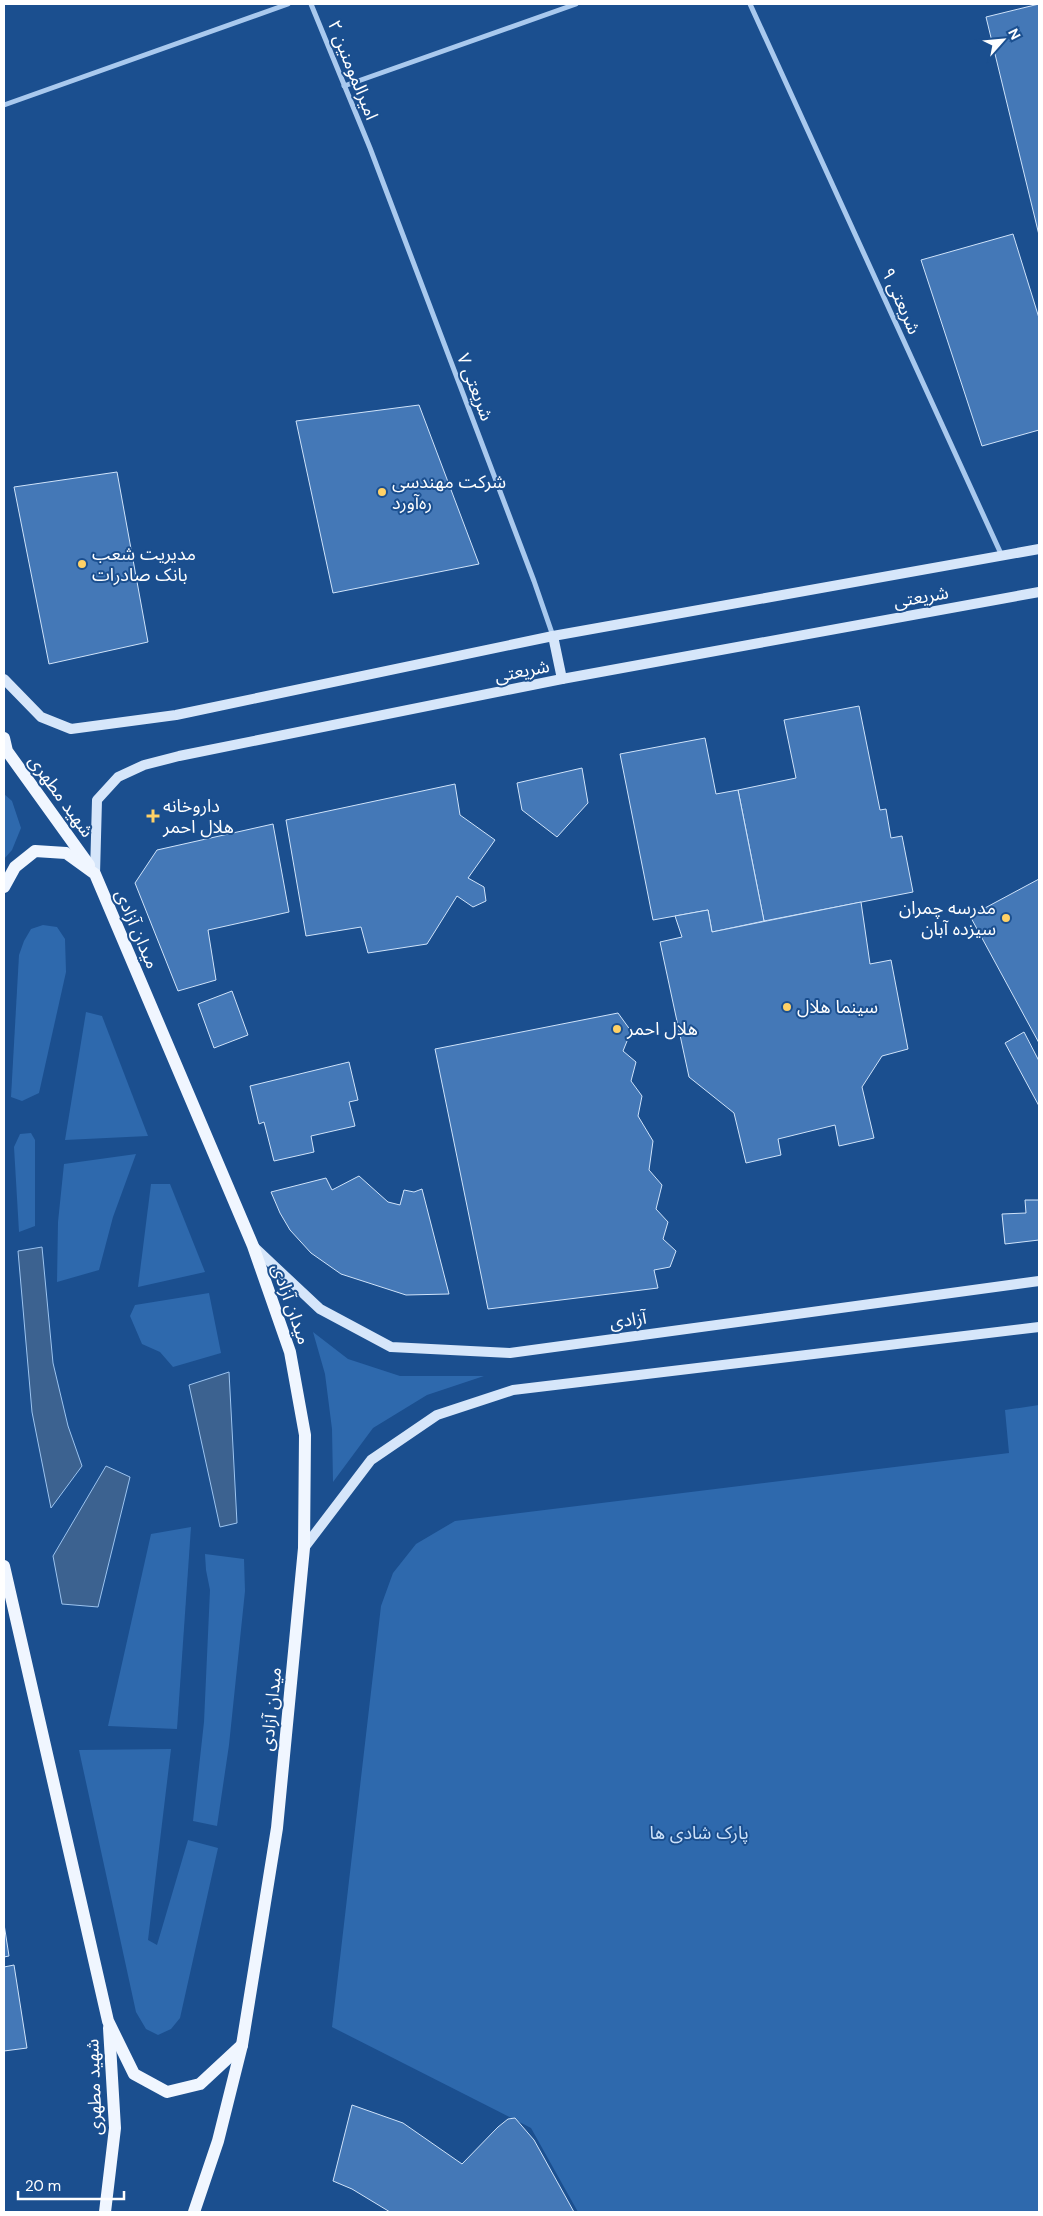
<svg xmlns="http://www.w3.org/2000/svg" width="1043" height="2216" font-family="'DM Sans','Noto Sans Arabic',sans-serif">
	<style>
		.green { fill: #2e69ad }
		.water { fill: #3c6290; stroke: #9cc4f0 }
		.building { fill: #4478b7; stroke: #cfe3fa }
		.lines { fill: none; stroke-linecap: round; stroke-linejoin: round }
		.street { stroke: #a9c9ee; stroke-width: 5 }
		.secondary { stroke: #d6e6fa; stroke-width: 10 }
		.primary { stroke: #f0f6ff; stroke-width: 12 }
		.poi-dot { fill: #ffd166; stroke: #1b4f8f; stroke-width: 2 }
		.labels { text-anchor: middle; stroke-width: 4; stroke-linejoin: round; paint-order: stroke }
		.street-label { font-size: 18px; fill: #fff; stroke: #1b4f8f }
		.poi-label { font-size: 18px; fill: #fff; stroke: #1b4f8f; text-anchor: start }
		.park-label { font-size: 18px; fill: #cfe3fa; stroke: #1b4f8f }
	</style>
	<rect width="100%" height="100%" fill="#1b4f8f"/>
	<g class="green">
		<polygon points="4,794 12,801 21,828 12,850 4,859"/>
		<polygon points="43,925 57,927 65,939 66,972 39,1093 22,1101 11,1097 19,955 24,941 31,929"/>
		<polygon points="86,1012 102,1016 148,1136 65,1140"/>
		<polygon points="31,1133 35,1140 35,1226 19,1232 14,1147 20,1134"/>
		<polygon points="136,1154 113,1217 99,1270 57,1282 58,1222 64,1164"/>
		<polygon points="151,1184 170,1184 205,1272 138,1287"/>
		<polygon points="209,1293 221,1353 173,1367 160,1352 142,1344 130,1316 135,1305"/>
		<polygon points="313,1332 348,1359 400,1376 484,1376 427,1395 373,1428 333,1482 332,1429 325,1374"/>
		<polygon points="1039,1405 1039,2212 578,2212 531,2128 332,2027 381,1606 393,1573 416,1544 455,1521 1009,1453 1005,1410"/>
		<polygon points="191,1527 177,1729 108,1726 151,1534"/>
		<polygon points="205,1554 244,1559 245,1591 229,1745 217,1826 193,1821 204,1722 210,1590 206,1570"/>
		<polygon points="171,1749 148,1940 157,1945 188,1840 218,1848 180,2018 171,2029 158,2035 146,2029 136,2012 79,1750"/>
	</g>
	<g class="water">
		<polygon points="42,1247 53,1363 68,1426 82,1466 51,1508 32,1412 18,1251"/>
		<polygon points="229,1372 237,1523 220,1527 189,1385"/>
		<polygon points="106,1466 130,1477 98,1607 62,1604 53,1556"/>
	</g>
	<g class="building">
		<polygon points="1039,4 1039,235 986,17"/>
		<polygon points="1013,234 1039,318 1039,430 982,446 921,260"/>
		<polygon points="419,405 479,564 333,593 296,421"/>
		<polygon points="117,472 148,642 49,664 14,487"/>
		<polygon points="859,706 880,810 886,809 891,838 902,836 913,892 764,921 738,790 796,778 784,720"/>
		<polygon points="705,738 716,794 738,790 764,921 712,932 708,910 653,920 620,754"/>
		<polygon points="582,768 588,803 557,837 522,810 517,783"/>
		<polygon points="455,784 460,815 495,840 468,878 484,887 486,901 473,907 457,896 427,944 368,953 361,927 306,936 286,820"/>
		<polygon points="273,824 289,912 208,930 216,980 178,991 135,883 157,850"/>
		<polygon points="1039,879 1039,1043 970,916"/>
		<polygon points="861,902 870,964 891,960 908,1049 882,1056 862,1087 874,1138 839,1146 835,1125 778,1139 781,1155 746,1163 734,1113 689,1077 660,942 682,937 675,916 708,910 712,932"/>
		<polygon points="232,991 248,1035 214,1048 198,1004"/>
		<polygon points="618,1013 631,1031 623,1051 636,1062 631,1081 642,1096 638,1116 653,1141 649,1170 662,1185 656,1209 668,1222 663,1239 676,1251 670,1267 654,1270 658,1288 488,1309 435,1049"/>
		<polygon points="1024,1032 1039,1061 1039,1106 1005,1043"/>
		<polygon points="349,1062 358,1100 349,1102 355,1126 311,1136 314,1152 274,1161 264,1122 259,1124 250,1086"/>
		<polygon points="359,1176 388,1202 400,1205 404,1190 414,1192 422,1189 449,1294 406,1295 341,1274 311,1253 290,1230 280,1213 271,1192 326,1178 332,1190"/>
		<polygon points="1025,1200 1039,1200 1039,1240 1005,1244 1002,1214 1026,1213"/>
		<polygon points="4,1924 9,1956 4,1957"/>
		<polygon points="14,1965 27,2048 4,2051 4,1967"/>
		<polygon points="352,2105 403,2123 462,2164 498,2127 508,2119 515,2118 534,2140 574,2212 390,2212 352,2189 333,2181"/>
	</g>
	<g class="lines">
		<g class="street">
			<polyline points="311,4 370,148 534,581 553,636"/>
			<polyline points="750,4 1002,556"/>
			<polyline points="344,86 576,4"/>
			<polyline points="4,105 288,4"/>
		</g>
		<g class="secondary">
			<polyline points="553,636 562,679"/>
			<polyline points="4,679 41,717 71,729 176,715 553,636 1039,549"/>
			<polyline points="95,874 97,800 118,777 144,765 179,756 562,679 1039,592"/>
			<polyline points="254,1247 320,1309 391,1347 510,1353 1039,1281"/>
			<polyline points="304,1548 371,1460 437,1415 513,1390 1039,1327"/>
		</g>
		<g class="primary">
			<polyline points="4,738 7,751 89,865"/>
			<polyline points="4,887 15,867 35,851 66,853 95,874 253,1246 290,1352 305,1435 304,1548 277,1828 242,2045 218,2141 194,2212"/>
			<polyline points="4,1566 108,2021 134,2074 167,2092 200,2084 242,2045"/>
			<polyline points="105,2212 115,2128 109,2028"/>
		</g>
	</g>
	<g class="poi-dot">
		<circle cx="382" cy="492" r="5"/>
		<circle cx="82" cy="564" r="5"/>
		<path d="M150.5 808.5h5v5h5v5h-5v5h-5v-5h-5v-5h5z"/>
		<circle cx="1006" cy="918" r="5"/>
		<circle cx="787" cy="1007" r="5"/>
		<circle cx="617" cy="1029" r="5"/>
	</g>
	<g class="labels">
		<g class="street-label">
			<text transform="translate(353 70) rotate(68)" y="6">امیرالمومنین ۲</text>
			<text transform="translate(901 301) rotate(66)" y="6">شریعتی ۹</text>
			<text transform="translate(475 387) rotate(69)" y="6">شریعتی ۷</text>
			<text transform="translate(921 597) rotate(-10)" y="6">شریعتی</text>
			<text transform="translate(522 671) rotate(-11)" y="6">شریعتی</text>
			<text transform="translate(61 796) rotate(54)" y="6">شهید مطهری</text>
			<text transform="translate(137 929) rotate(67)" y="6">میدان آزادی</text>
			<text transform="translate(291 1304) rotate(71)" y="6">میدان آزادی</text>
			<text transform="translate(628 1320) rotate(-8)" y="6">آزادی</text>
			<text transform="translate(271 1709) rotate(-84)" y="6">میدان آزادی</text>
			<text transform="translate(94 2087) rotate(-92)" y="6">شهید مطهری</text>
		</g>
		<g class="poi-label">
			<text x="392" y="488">شرکت مهندسی<tspan x="392" dy="21">ره‌آورد</tspan></text>
			<text x="92" y="560">مدیریت شعب<tspan x="92" dy="21">بانک صادرات</tspan></text>
			<text x="163" y="812">داروخانه<tspan x="163" dy="21">هلال احمر</tspan></text>
			<text x="996" y="914" text-anchor="end">مدرسه چمران<tspan x="996" dy="21">سیزده آبان</tspan></text>
			<text x="797" y="1013">سینما هلال</text>
			<text x="627" y="1035">هلال احمر</text>
		</g>
		<g class="park-label">
			<text x="699" y="1839">پارک شادی ها</text>
		</g>
	</g>
	<rect width="1043" height="2216" fill="none" stroke="#ffffff" stroke-width="10"/>
	<g transform="translate(1003 40) rotate(63)" stroke="#1b4f8f" stroke-width="4" paint-order="stroke">
	<path d="M0-4L9 19L0 12L-9 19Z" fill="#ffffff"/>
	<text y="-8" font-size="14" font-weight="bold" text-anchor="middle" fill="#ffffff">N</text>
	</g>
	<path d="M18 2191v8h106v-8" fill="none" stroke="#ffffff" stroke-width="2.5"/>
	<text x="25" y="2191" font-size="15" fill="#ffffff" stroke="#1b4f8f" stroke-width="4" paint-order="stroke">20 m</text>
</svg>
